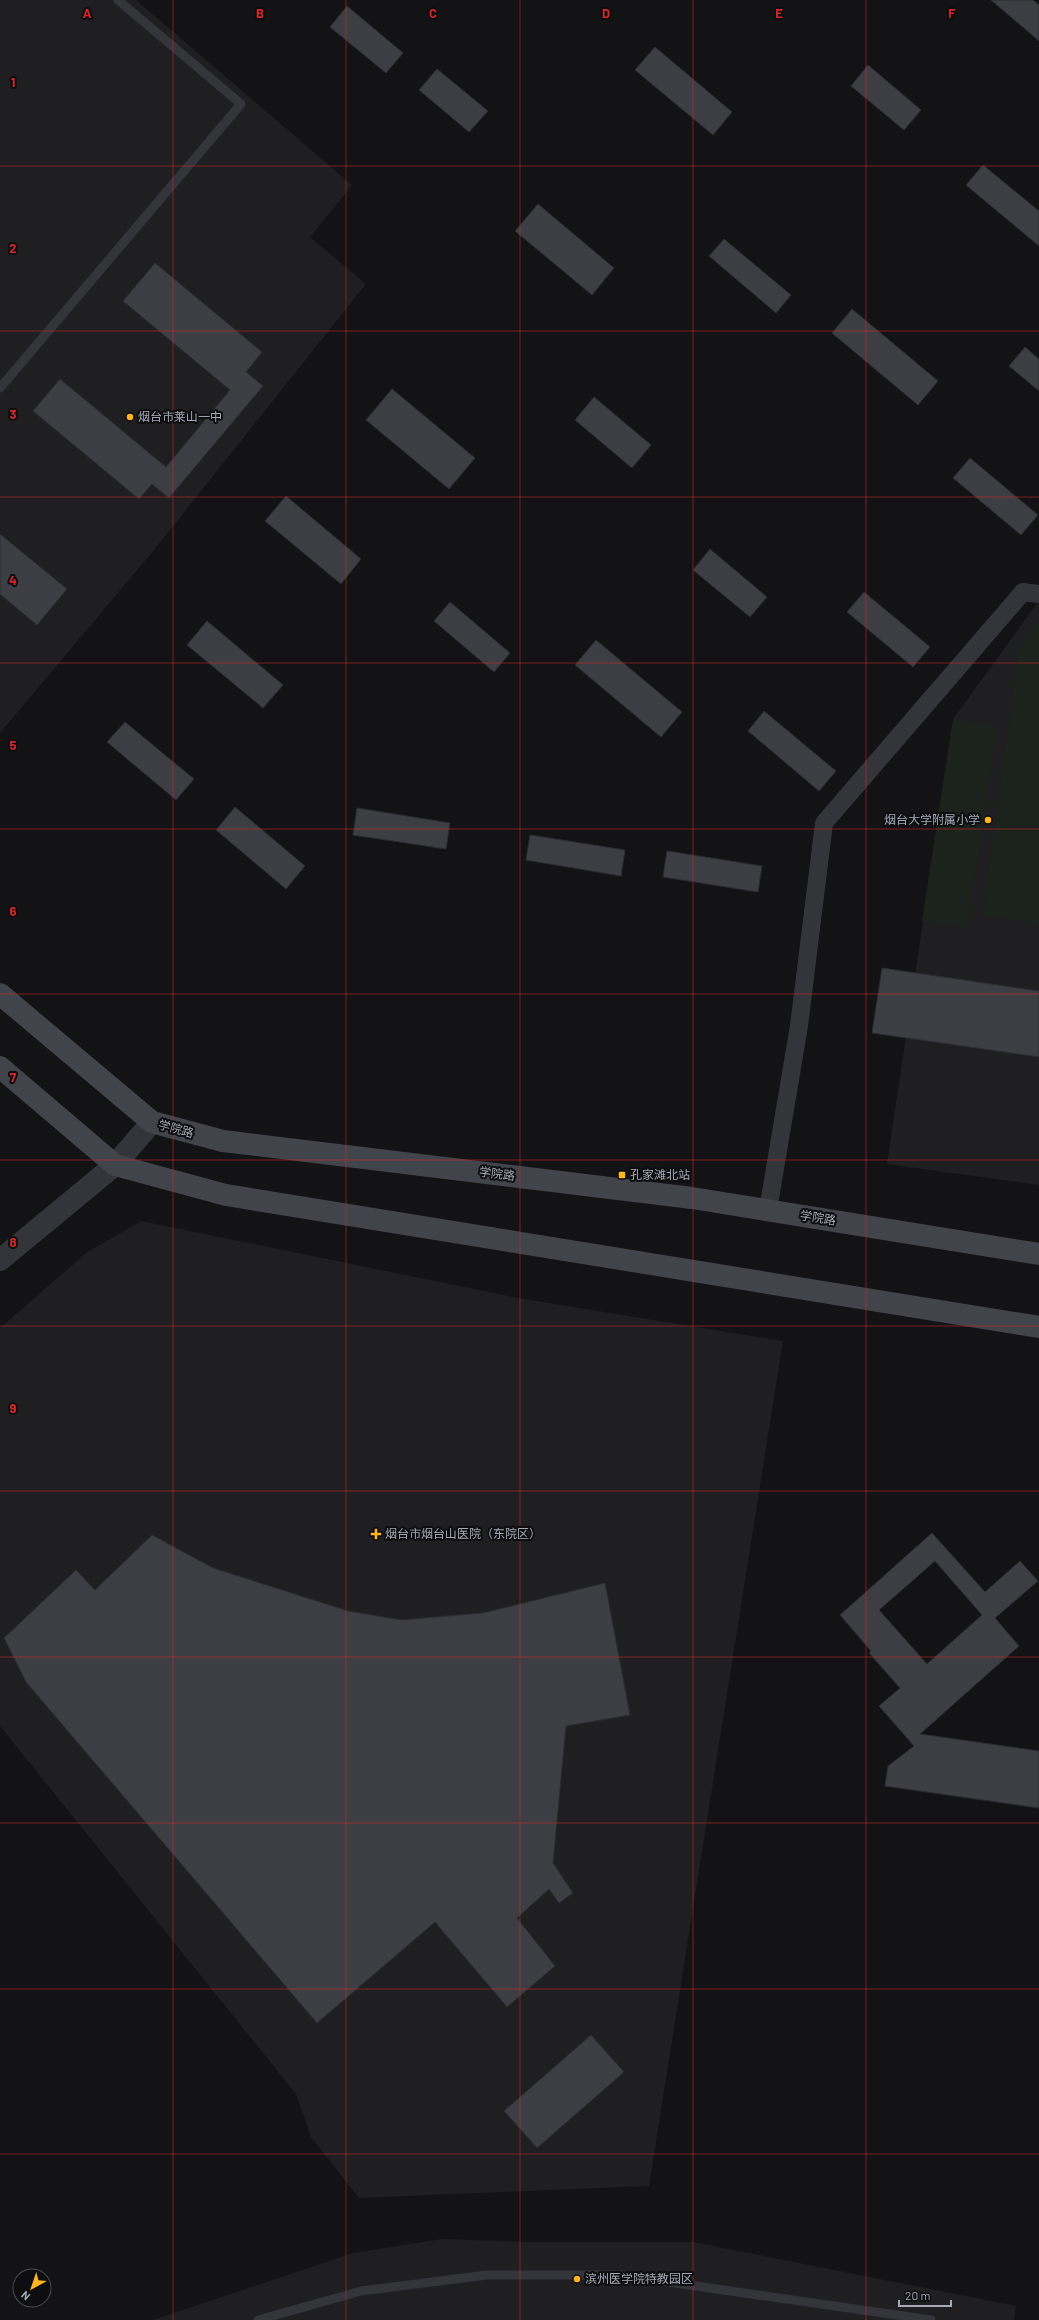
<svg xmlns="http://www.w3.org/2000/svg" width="1039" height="2320" font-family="Barlow,'Noto Sans SC',sans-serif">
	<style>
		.built { fill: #1f1f22 }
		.green { fill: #1b231c }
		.building { fill: #3d3e43; stroke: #2d2d31; fill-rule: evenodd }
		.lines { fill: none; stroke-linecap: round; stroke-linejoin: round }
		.service { stroke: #34353a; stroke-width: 9 }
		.minor { stroke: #34353a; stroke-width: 18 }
		.tertiary { stroke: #34353a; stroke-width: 22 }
		.secondary { stroke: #42444b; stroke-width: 22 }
		.grid { fill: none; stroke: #d62828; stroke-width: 1; stroke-opacity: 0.55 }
		.poi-dot { fill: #ffb521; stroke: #0e0e10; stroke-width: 1.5 }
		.labels { text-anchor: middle; stroke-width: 4; stroke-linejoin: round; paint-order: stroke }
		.poi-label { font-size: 12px; fill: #a4a9b7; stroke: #0e0e10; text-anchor: start }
		.street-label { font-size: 12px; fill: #a4a9b7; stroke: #0e0e10 }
		.grid-label { font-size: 13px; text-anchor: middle; font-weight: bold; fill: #d62828; stroke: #0e0e10; stroke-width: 4; stroke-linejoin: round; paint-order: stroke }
	</style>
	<rect width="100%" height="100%" fill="#131315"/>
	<g class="built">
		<polygon points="0,0 136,0 352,185 310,237 366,284 154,550 0,733"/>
		<polygon points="1039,601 1039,1185 887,1164 953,719"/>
		<polygon points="141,1221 518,1298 783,1341 649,2186 359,2198 311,2137 296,2094 0,1726 0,1328 86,1253"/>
		<polygon points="442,2239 528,2242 693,2242 1016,2306 1014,2320 153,2320 353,2253"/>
	</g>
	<g class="green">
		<polygon points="1039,621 1039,924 983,915 1019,648"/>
		<polygon points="953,719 998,726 967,928 922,921"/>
	</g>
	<g class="building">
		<polygon points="991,0 1033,0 1039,5 1039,41"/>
		<polygon points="347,6 403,53 386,73 330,27"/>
		<polygon points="655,47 732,112 713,135 635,70"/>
		<polygon points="868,65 921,110 904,130 851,86"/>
		<polygon points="437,69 488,111 469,132 419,90"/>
		<polygon points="983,165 1039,211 1039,246 966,185"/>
		<polygon points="538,204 614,268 592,295 515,231"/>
		<polygon points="724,239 791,295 776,313 709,256"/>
		<polygon points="155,263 262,352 246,372 263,386 169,498 152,484 139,499 33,411 60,379 166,467 230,390 123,301"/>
		<polygon points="852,309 938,381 918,405 832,333"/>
		<polygon points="1025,347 1039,359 1039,391 1009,366"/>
		<polygon points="392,389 475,458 449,489 366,420"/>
		<polygon points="594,397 651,445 632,468 575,420"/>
		<polygon points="970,458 1038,515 1021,535 953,478"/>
		<polygon points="286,496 361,559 341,584 265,521"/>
		<polygon points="0,534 67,589 37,625 0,594"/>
		<polygon points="710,549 767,597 750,617 693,570"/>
		<polygon points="864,592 930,647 913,667 847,612"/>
		<polygon points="450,602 510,653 494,672 434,621"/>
		<polygon points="207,621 283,685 263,708 187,645"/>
		<polygon points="596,640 682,712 661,737 575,665"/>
		<polygon points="764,711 836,771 819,791 748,731"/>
		<polygon points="125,722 194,779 176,800 107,742"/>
		<polygon points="235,807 305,866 286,889 216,830"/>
		<polygon points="357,808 450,823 446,849 353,835"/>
		<polygon points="530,835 625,850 621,876 526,860"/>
		<polygon points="667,851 762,866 758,892 663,877"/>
		<polygon points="882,968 1039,991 1039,1057 872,1033"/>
		<path d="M932,1533L985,1592L1020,1561L1038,1581L995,1618L1019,1646L920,1734L1039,1751V1808L885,1786L888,1766L914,1746L879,1706L900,1688L869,1653L871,1651L840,1615ZM935,1561L982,1615L927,1664L879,1610Z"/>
		<polygon points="152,1535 213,1568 348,1611 401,1620 483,1613 605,1583 630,1715 566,1726 553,1863 573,1893 559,1903 549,1889 517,1918 555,1966 507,2007 435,1922 317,2023 26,1682 4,1638 76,1570 95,1590"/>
		<polygon points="591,2035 624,2072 537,2148 504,2111"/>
	</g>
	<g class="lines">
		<g class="service">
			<polyline points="0,388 241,104 118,0"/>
			<polyline points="258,2320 361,2291 487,2275 620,2275 931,2320"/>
		</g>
		<polyline class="minor" points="768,1210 799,1026 824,823 1023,592 1039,594"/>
		<polyline class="tertiary" points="0,1260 115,1165 152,1122"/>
		<g class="secondary">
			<polyline points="0,994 152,1122 223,1141 692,1198 1039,1254"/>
			<polyline points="0,1067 115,1165 226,1195 1039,1327"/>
		</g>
	</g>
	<path class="grid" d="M173,0V2320M346,0V2320M520,0V2320M693,0V2320M866,0V2320M0,166H1039M0,331H1039M0,497H1039M0,663H1039M0,829H1039M0,994H1039M0,1160H1039M0,1326H1039M0,1491H1039M0,1657H1039M0,1823H1039M0,1989H1039M0,2154H1039"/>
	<g class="poi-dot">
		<circle cx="130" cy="417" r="4"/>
		<circle cx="988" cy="820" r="4"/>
		<rect x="618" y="1171" width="8" height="8" rx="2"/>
		<path d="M374 1528h4v4h4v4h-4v4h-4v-4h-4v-4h4z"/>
		<circle cx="577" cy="2279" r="4"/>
	</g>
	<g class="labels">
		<g class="poi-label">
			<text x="138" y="421">烟台市莱山一中</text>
			<text x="980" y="824" text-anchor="end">烟台大学附属小学</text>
			<text x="630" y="1179">孔家滩北站</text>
			<text x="385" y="1538">烟台市烟台山医院（东院区）</text>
			<text x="585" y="2283">滨州医学院特教园区</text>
		</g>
		<g class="street-label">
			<text transform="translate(176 1129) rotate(15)" y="4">学院路</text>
			<text transform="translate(497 1174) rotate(7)" y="4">学院路</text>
			<text transform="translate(818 1218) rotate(9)" y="4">学院路</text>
		</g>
	</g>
	<g class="grid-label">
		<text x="87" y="18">A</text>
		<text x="260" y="18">B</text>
		<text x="433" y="18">C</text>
		<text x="606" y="18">D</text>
		<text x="779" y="18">E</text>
		<text x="952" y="18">F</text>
		<text x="13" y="87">1</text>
		<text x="13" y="253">2</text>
		<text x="13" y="419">3</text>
		<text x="13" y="585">4</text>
		<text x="13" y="750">5</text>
		<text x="13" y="916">6</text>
		<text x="13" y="1082">7</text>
		<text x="13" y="1247">8</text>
		<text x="13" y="1413">9</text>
	</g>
	<g transform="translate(32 2288) rotate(220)"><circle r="19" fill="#0e0e10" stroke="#4a4c53"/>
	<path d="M0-3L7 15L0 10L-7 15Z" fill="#ffb521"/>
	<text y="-6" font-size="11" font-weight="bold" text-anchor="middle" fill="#a4a9b7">N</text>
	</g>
	<path d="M899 2300v6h52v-6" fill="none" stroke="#a4a9b7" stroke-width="2"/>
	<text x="905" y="2300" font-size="12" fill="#a4a9b7" stroke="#0e0e10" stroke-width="3" paint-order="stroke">20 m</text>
</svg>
